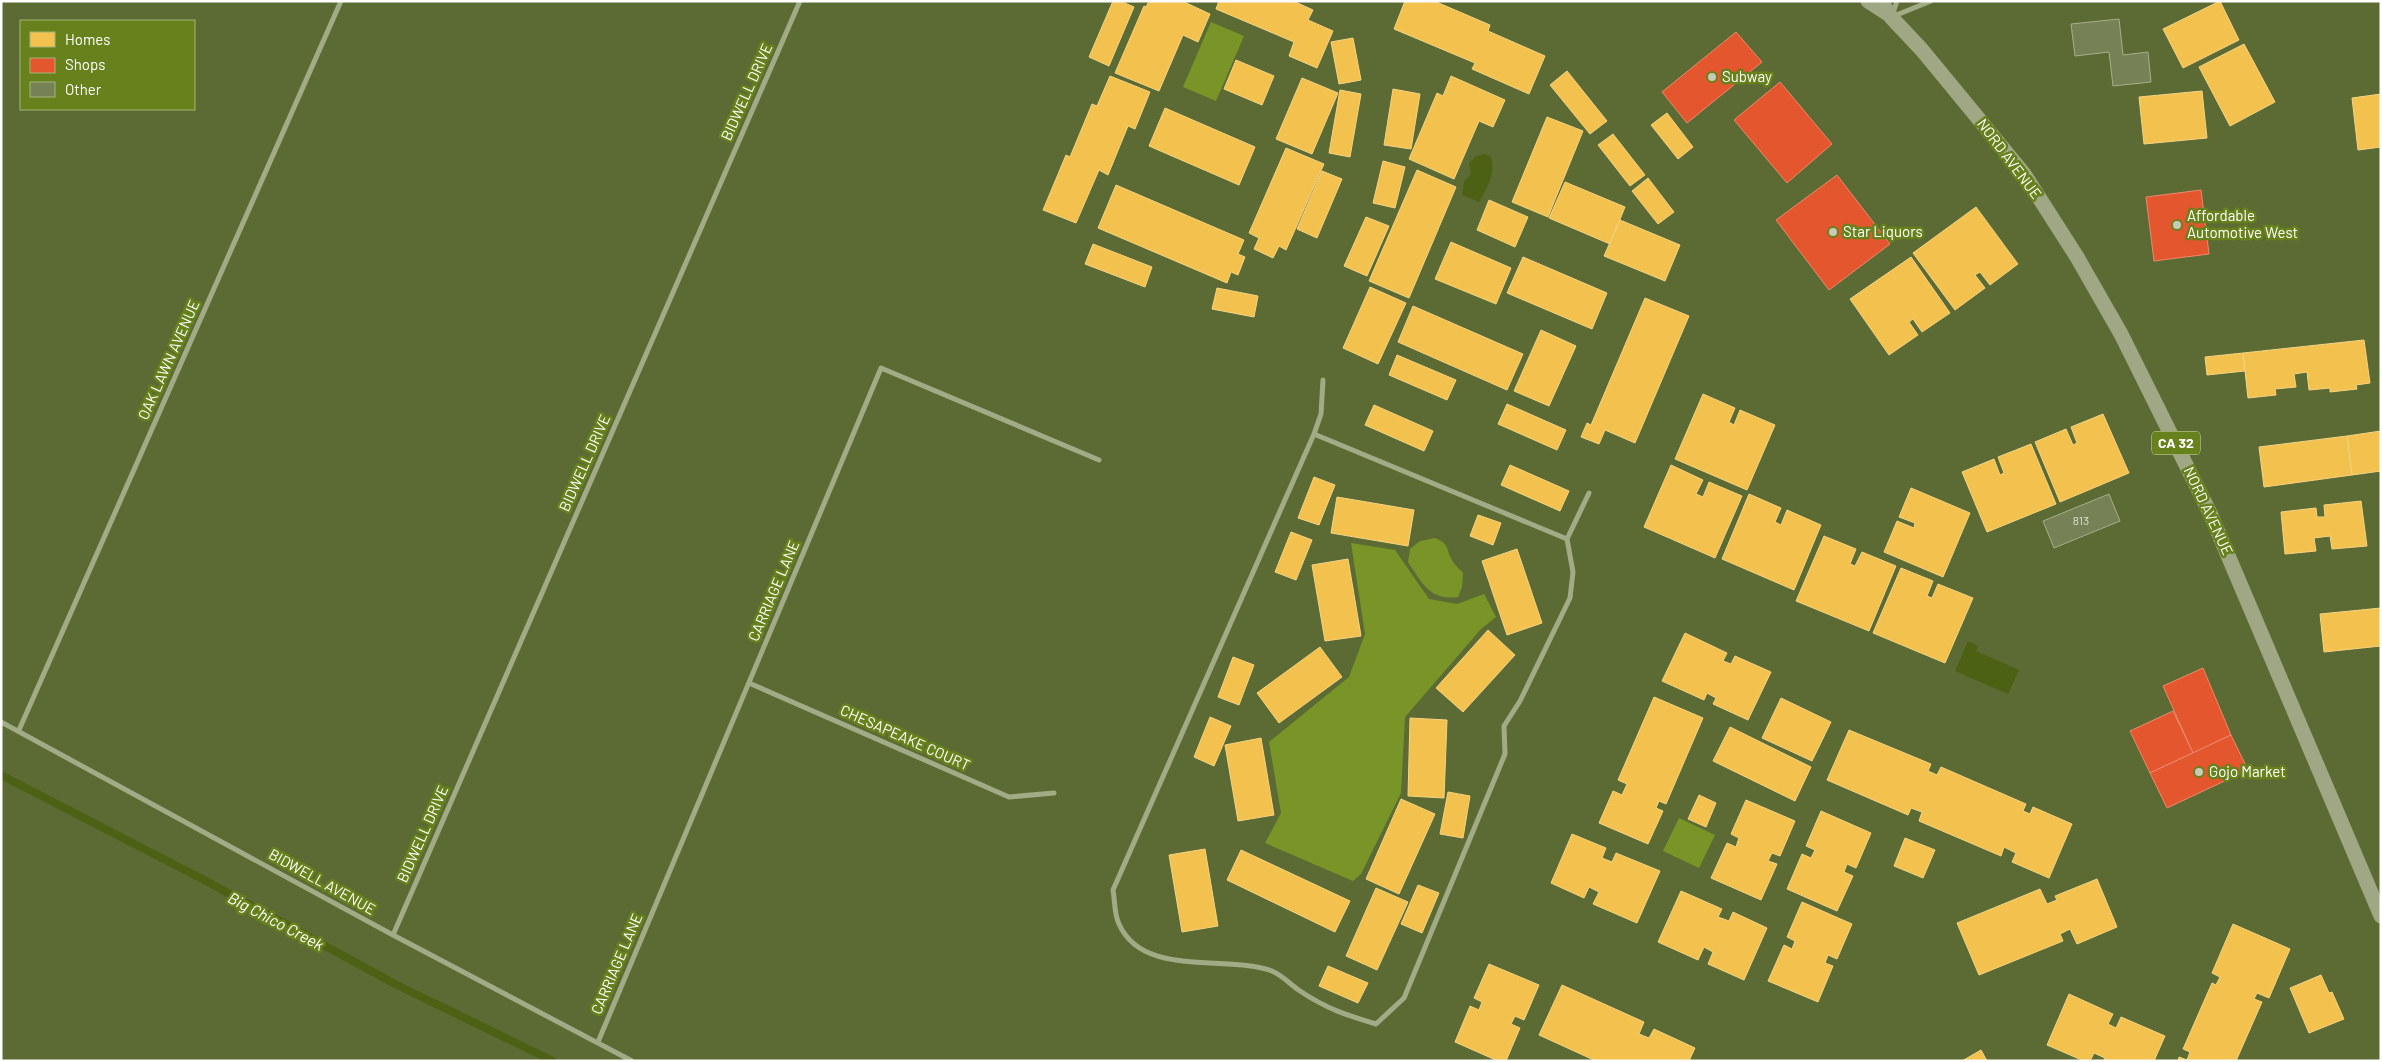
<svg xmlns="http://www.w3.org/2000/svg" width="2382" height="1062" font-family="Barlow,sans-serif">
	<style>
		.green { fill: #799527 }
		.water { fill: #4d6115 }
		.homes { fill: #f2c14e; stroke: #f6d483 }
		.shops { fill: #e4572e; stroke: #ec896d }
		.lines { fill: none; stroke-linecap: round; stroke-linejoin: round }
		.stream { stroke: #4d6115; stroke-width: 8 }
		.building { fill: #768256; stroke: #a6af8c }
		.street { stroke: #a1ab85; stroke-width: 5 }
		.primary { stroke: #9fa784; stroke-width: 15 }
		.poi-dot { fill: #c6cbb8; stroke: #67821c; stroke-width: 2 }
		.labels { text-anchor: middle; stroke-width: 5; stroke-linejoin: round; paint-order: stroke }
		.number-label { font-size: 12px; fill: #dde0d5 }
		.shield { fill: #67821c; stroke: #d1dabb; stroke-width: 1 }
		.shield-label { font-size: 14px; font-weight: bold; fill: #fff }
		.poi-label { font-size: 15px; fill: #fff; stroke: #67821c; text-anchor: start }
		.street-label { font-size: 15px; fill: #fff; stroke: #67821c }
		.water-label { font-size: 16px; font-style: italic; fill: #fff; stroke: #67821c }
	</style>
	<rect width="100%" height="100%" fill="#5c6b33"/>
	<g class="green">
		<polygon points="1211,22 1244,36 1216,101 1183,87"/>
		<path d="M1435,538C1451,545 1445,548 1452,560C1454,565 1460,569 1463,573L1462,587L1458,597C1429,601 1422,582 1408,562L1410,549L1420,541Z"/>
		<polygon points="1351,543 1395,550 1429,599 1457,604 1484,594 1496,617 1481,629 1405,717 1401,793 1361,874 1353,881 1265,843 1281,813 1269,742 1349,677 1365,634"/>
		<polygon points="1679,818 1715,835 1699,868 1663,851"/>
	</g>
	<g class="water">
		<path d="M1485,154L1491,157C1496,173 1487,188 1479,202L1462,195L1464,182L1471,174L1469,163L1476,156Z"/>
		<polygon points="1968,641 1978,646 1976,651 2019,670 2008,694 1955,671"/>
	</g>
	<g class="homes">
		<polygon points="1113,1 1120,1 1134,7 1109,66 1089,57"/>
		<polygon points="1149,1 1182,1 1210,14 1198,42 1183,35 1159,91 1115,73 1144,6 1146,7"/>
		<polygon points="1219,1 1293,1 1313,10 1308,20 1333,31 1317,68 1289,56 1294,42 1216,9"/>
		<polygon points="1405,1 1434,1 1490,25 1488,31 1545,56 1529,94 1472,69 1475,63 1394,29"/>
		<polygon points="2220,1 2239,40 2183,68 2163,29"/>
		<polygon points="1353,38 1361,80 1339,84 1331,42"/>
		<polygon points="2244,44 2275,102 2230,126 2199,67"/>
		<polygon points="1236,60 1274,76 1262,105 1224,89"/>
		<polygon points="1567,71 1607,121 1590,134 1550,85"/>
		<polygon points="1110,76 1150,92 1135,129 1128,126 1108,175 1099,170 1076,223 1043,210 1066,155 1070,157 1092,104 1097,106"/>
		<polygon points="1451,76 1505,100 1493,127 1479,121 1454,179 1409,159 1437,93 1443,96"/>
		<polygon points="1302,78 1338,93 1312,154 1276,139"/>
		<polygon points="1393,89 1420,94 1411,149 1384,145"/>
		<polygon points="1340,90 1361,94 1350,157 1329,153"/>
		<polygon points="2202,91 2207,138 2144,144 2139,97"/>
		<polygon points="2381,94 2381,147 2358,150 2352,98"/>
		<polygon points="1165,108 1255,147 1239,185 1149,146"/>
		<polygon points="1667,113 1693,147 1678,159 1651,125"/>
		<polygon points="1547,117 1583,131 1548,217 1512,202"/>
		<polygon points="1613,134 1645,175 1630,186 1598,145"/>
		<polygon points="1286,148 1324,164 1286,250 1279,246 1273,258 1254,249 1259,238 1249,233"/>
		<polygon points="1383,161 1405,167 1395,208 1373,203"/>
		<polygon points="1417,170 1456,187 1409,298 1369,281"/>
		<polygon points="1322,171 1342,179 1317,238 1297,229"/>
		<polygon points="1648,178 1674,212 1658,224 1632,191"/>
		<polygon points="1565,182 1625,207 1610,244 1549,218"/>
		<polygon points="1116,185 1244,240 1238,254 1245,257 1238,275 1231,272 1227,283 1098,228"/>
		<polygon points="1489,200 1528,217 1515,247 1477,230"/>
		<polygon points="1976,207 2018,264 1990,285 1980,272 1975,275 1985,288 1955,310 1913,253"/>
		<polygon points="1366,217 1389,226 1367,276 1344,266"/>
		<polygon points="1620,220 1680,245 1665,281 1604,256"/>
		<polygon points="1451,242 1511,268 1496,304 1435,279"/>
		<polygon points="1093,244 1152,267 1145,287 1085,264"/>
		<polygon points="1523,257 1607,293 1592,329 1507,293"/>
		<polygon points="1911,257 1950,313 1922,332 1913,319 1909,322 1918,335 1889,355 1850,299"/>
		<polygon points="1370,287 1406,303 1378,364 1343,348"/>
		<polygon points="1217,288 1258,296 1254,317 1212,309"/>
		<polygon points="1645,298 1689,316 1635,443 1605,430 1599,444 1581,437 1587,423 1591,425"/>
		<polygon points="1413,306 1523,354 1507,390 1398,342"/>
		<polygon points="1541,330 1576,346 1549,406 1514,391"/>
		<polygon points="2364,340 2370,383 2356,385 2357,389 2330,392 2330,388 2309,390 2307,372 2294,374 2296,387 2275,389 2276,395 2248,398 2243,353"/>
		<polygon points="2243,353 2245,371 2207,375 2205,357"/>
		<polygon points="1397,355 1456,380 1447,400 1389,375"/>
		<polygon points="1703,394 1735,408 1729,422 1734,425 1740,410 1775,425 1747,490 1675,459"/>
		<polygon points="1507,404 1566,430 1557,450 1498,424"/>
		<polygon points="1374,405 1433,431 1424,451 1365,425"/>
		<polygon points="2103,414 2129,473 2060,502 2035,442 2066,429 2073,445 2077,443 2071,427"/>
		<polygon points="2381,431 2381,471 2352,475 2347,436"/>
		<polygon points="2347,436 2352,475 2264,487 2259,447"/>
		<polygon points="2031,444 2056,504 1987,532 1962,472 1994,459 2000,475 2004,473 1998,457"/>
		<polygon points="1510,465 1569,491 1560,511 1501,485"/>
		<polygon points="1671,465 1703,480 1696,494 1703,497 1709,482 1742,496 1715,558 1644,527"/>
		<polygon points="1314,477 1335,485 1319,525 1298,518"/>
		<polygon points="1911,488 1970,513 1943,577 1884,552 1897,521 1914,528 1915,523 1899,517"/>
		<polygon points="1749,494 1781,508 1775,522 1781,525 1787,510 1821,525 1794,590 1722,559"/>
		<polygon points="1337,497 1414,510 1408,546 1331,533"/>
		<polygon points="2361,501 2367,546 2332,549 2330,536 2314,538 2316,551 2285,554 2281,512 2316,508 2317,517 2325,517 2324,505"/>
		<polygon points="1478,515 1501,523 1493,545 1470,536"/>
		<polygon points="1291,532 1312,540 1296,580 1275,572"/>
		<polygon points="1824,536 1856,549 1850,564 1855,566 1862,552 1896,566 1869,631 1796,601"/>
		<polygon points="1517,549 1542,623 1507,635 1482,561"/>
		<polygon points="1348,559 1361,636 1325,641 1312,565"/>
		<polygon points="1901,568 1933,581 1927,596 1932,598 1938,584 1973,598 1945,663 1873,633"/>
		<polygon points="2381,608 2381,646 2324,652 2320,614"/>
		<polygon points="1488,630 1515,655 1463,712 1436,688"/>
		<polygon points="1685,633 1727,653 1723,661 1731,664 1735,656 1771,672 1748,720 1713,704 1716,698 1707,693 1704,700 1662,681"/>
		<polygon points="1320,647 1342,677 1279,723 1257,693"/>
		<polygon points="1233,657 1254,665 1239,705 1218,697"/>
		<polygon points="1654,697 1703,718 1666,804 1659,801 1656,808 1663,811 1648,844 1599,823 1613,791 1622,795 1627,784 1618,780"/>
		<polygon points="1781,698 1831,722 1812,761 1762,738"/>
		<polygon points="1210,717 1231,726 1214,766 1194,757"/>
		<polygon points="1410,718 1447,720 1444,798 1408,796"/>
		<polygon points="1730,727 1811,767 1795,801 1713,761"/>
		<polygon points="1849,730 1931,764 1928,771 1937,775 1941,767 2026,804 2023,811 2030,814 2033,807 2072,824 2049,878 2012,862 2016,853 2004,847 2001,856 1919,821 1922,812 1911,808 1908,815 1827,780"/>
		<polygon points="1261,738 1274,815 1238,821 1225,745"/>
		<polygon points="1448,792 1470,796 1463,838 1440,834"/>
		<polygon points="1699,795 1716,803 1706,827 1688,819"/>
		<polygon points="1401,799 1435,814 1399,894 1366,879"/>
		<polygon points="1746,800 1795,821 1780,856 1772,853 1768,861 1777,864 1761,900 1711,878 1727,843 1736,847 1739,838 1731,834"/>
		<polygon points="1821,811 1871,833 1856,868 1847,864 1844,872 1853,876 1837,911 1787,889 1802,854 1811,858 1815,850 1806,846"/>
		<polygon points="1572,834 1606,848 1602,858 1612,862 1616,853 1660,871 1637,923 1593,904 1599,892 1589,887 1584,898 1551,883"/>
		<polygon points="1905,838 1935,850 1923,878 1894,866"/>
		<polygon points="1205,849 1218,926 1182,932 1169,855"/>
		<polygon points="1241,850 1350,901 1335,932 1227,880"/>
		<polygon points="2097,879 2117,927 2077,944 2070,929 2060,934 2063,941 1979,975 1957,923 2040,889 2047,904 2057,900 2055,896"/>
		<polygon points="1418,885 1439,893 1422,933 1401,924"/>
		<polygon points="1376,888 1408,902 1377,970 1346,956"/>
		<polygon points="1681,891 1722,909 1718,917 1729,921 1733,912 1767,928 1744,980 1708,964 1713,952 1704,947 1698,960 1658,942"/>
		<polygon points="1802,902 1852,924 1837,959 1828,955 1825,963 1833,966 1818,1002 1768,981 1784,945 1792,949 1795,941 1787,937"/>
		<polygon points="2233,924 2290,949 2269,998 2257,993 2254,999 2262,1002 2236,1061 2178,1061 2179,1057 2187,1060 2190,1052 2183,1049 2212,983 2216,985 2220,977 2212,973"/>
		<polygon points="1489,964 1539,985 1524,1020 1515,1016 1511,1024 1520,1028 1506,1061 1498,1061 1455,1042 1470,1006 1479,1010 1482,1002 1474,998"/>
		<polygon points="1328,966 1368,983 1358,1003 1319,986"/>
		<polygon points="2321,975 2329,993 2332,992 2344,1019 2309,1033 2290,988"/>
		<polygon points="1562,985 1644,1022 1639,1034 1649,1038 1654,1029 1695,1048 1689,1061 1596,1061 1539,1035"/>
		<polygon points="2069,994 2113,1014 2108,1024 2116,1028 2121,1017 2165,1036 2154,1061 2103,1061 2105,1058 2094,1053 2090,1061 2084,1061 2047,1045"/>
		<polygon points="1981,1050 1987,1061 1962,1061"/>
	</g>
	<g class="shops">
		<polygon points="1736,32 1762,62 1687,123 1662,92"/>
		<polygon points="1780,82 1832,144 1787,183 1734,120"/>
		<polygon points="1837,175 1890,244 1829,290 1776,220"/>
		<polygon points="2201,190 2209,254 2154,261 2146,197"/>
		<polygon points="2203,668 2231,735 2193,753 2163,686"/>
		<polygon points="2173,711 2193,753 2150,773 2130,731"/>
		<polygon points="2231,735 2248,770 2167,808 2150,773"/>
	</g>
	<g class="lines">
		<polyline class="stream" points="1,775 208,882 395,984 553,1061"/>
	</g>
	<g class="building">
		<polygon points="2119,19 2123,55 2148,52 2151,82 2113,86 2109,52 2075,56 2071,24"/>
		<polygon points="2109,494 2120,521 2054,548 2043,521"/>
	</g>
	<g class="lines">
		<g class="street">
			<polyline points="1893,13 1897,1"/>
			<polyline points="1894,16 1931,1"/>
			<path d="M1314,434L1567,539L1573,572L1570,598L1520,701L1504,726L1505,754L1404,998L1376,1024C1346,1015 1327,1009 1300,991C1291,985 1282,975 1272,971C1224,954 1143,978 1119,924C1114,914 1115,900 1113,890L1314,434L1321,414L1323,380"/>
			<polyline points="1567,539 1589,493"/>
			<polyline points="749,683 1009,797 1054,793"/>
			<polyline points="1,722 393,935 632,1061"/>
			<polyline points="19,730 341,1"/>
			<polyline points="393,935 800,1"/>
			<polyline points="598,1042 881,368 1099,460"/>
		</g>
		<g class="primary">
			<polyline points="1868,1 1888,14"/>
			<polyline points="1881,1 1891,17 1922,50 2024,174 2077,257 2121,334 2210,513 2381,916"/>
		</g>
	</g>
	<g class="poi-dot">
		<circle cx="1712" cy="77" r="5"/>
		<circle cx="2177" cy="225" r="5"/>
		<circle cx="1833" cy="232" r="5"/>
		<circle cx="2199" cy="772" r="5"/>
	</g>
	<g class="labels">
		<g class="number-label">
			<text x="2081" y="525">813</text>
		</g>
		<rect class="shield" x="2152" y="431.5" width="48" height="23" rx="4"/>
		<g class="shield-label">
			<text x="2176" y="448">CA 32</text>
		</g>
		<g class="poi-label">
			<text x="1722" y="82">Subway</text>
			<text x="2187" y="221">Affordable<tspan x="2187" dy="17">Automotive West</tspan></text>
			<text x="1843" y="237">Star Liquors</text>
			<text x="2209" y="777">Gojo Market</text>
		</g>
		<g class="street-label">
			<text transform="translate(747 92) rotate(-66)" y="5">BIDWELL DRIVE</text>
			<text transform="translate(2009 159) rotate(53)" y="5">NORD AVENUE</text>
			<text transform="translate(169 360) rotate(-66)" y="5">OAK LAWN AVENUE</text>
			<text transform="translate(585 463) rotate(-66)" y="5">BIDWELL DRIVE</text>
			<text transform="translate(2208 511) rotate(65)" y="5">NORD AVENUE</text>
			<text transform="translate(774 591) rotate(-67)" y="5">CARRIAGE LANE</text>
			<text transform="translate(905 738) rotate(24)" y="5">CHESAPEAKE COURT</text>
			<text transform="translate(423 834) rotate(-66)" y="5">BIDWELL DRIVE</text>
			<text transform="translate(322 882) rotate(29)" y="5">BIDWELL AVENUE</text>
			<text transform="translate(617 964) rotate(-67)" y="5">CARRIAGE LANE</text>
		</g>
		<g class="water-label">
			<text transform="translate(276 921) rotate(28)" y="6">Big Chico Creek</text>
		</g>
	</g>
	<rect width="2382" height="1062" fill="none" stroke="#ffffff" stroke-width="5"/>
	<rect x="20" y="20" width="175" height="90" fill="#67821c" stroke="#a4b477"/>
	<rect x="30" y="32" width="25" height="15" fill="#f2c14e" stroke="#a4b477"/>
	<text x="65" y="45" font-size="15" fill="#ffffff">Homes</text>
	<rect x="30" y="58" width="25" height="15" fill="#e4572e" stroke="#a4b477"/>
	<text x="65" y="70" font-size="15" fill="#ffffff">Shops</text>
	<rect x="30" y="82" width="25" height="15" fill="#768256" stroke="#a4b477"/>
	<text x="65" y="95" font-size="15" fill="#ffffff">Other</text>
</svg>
